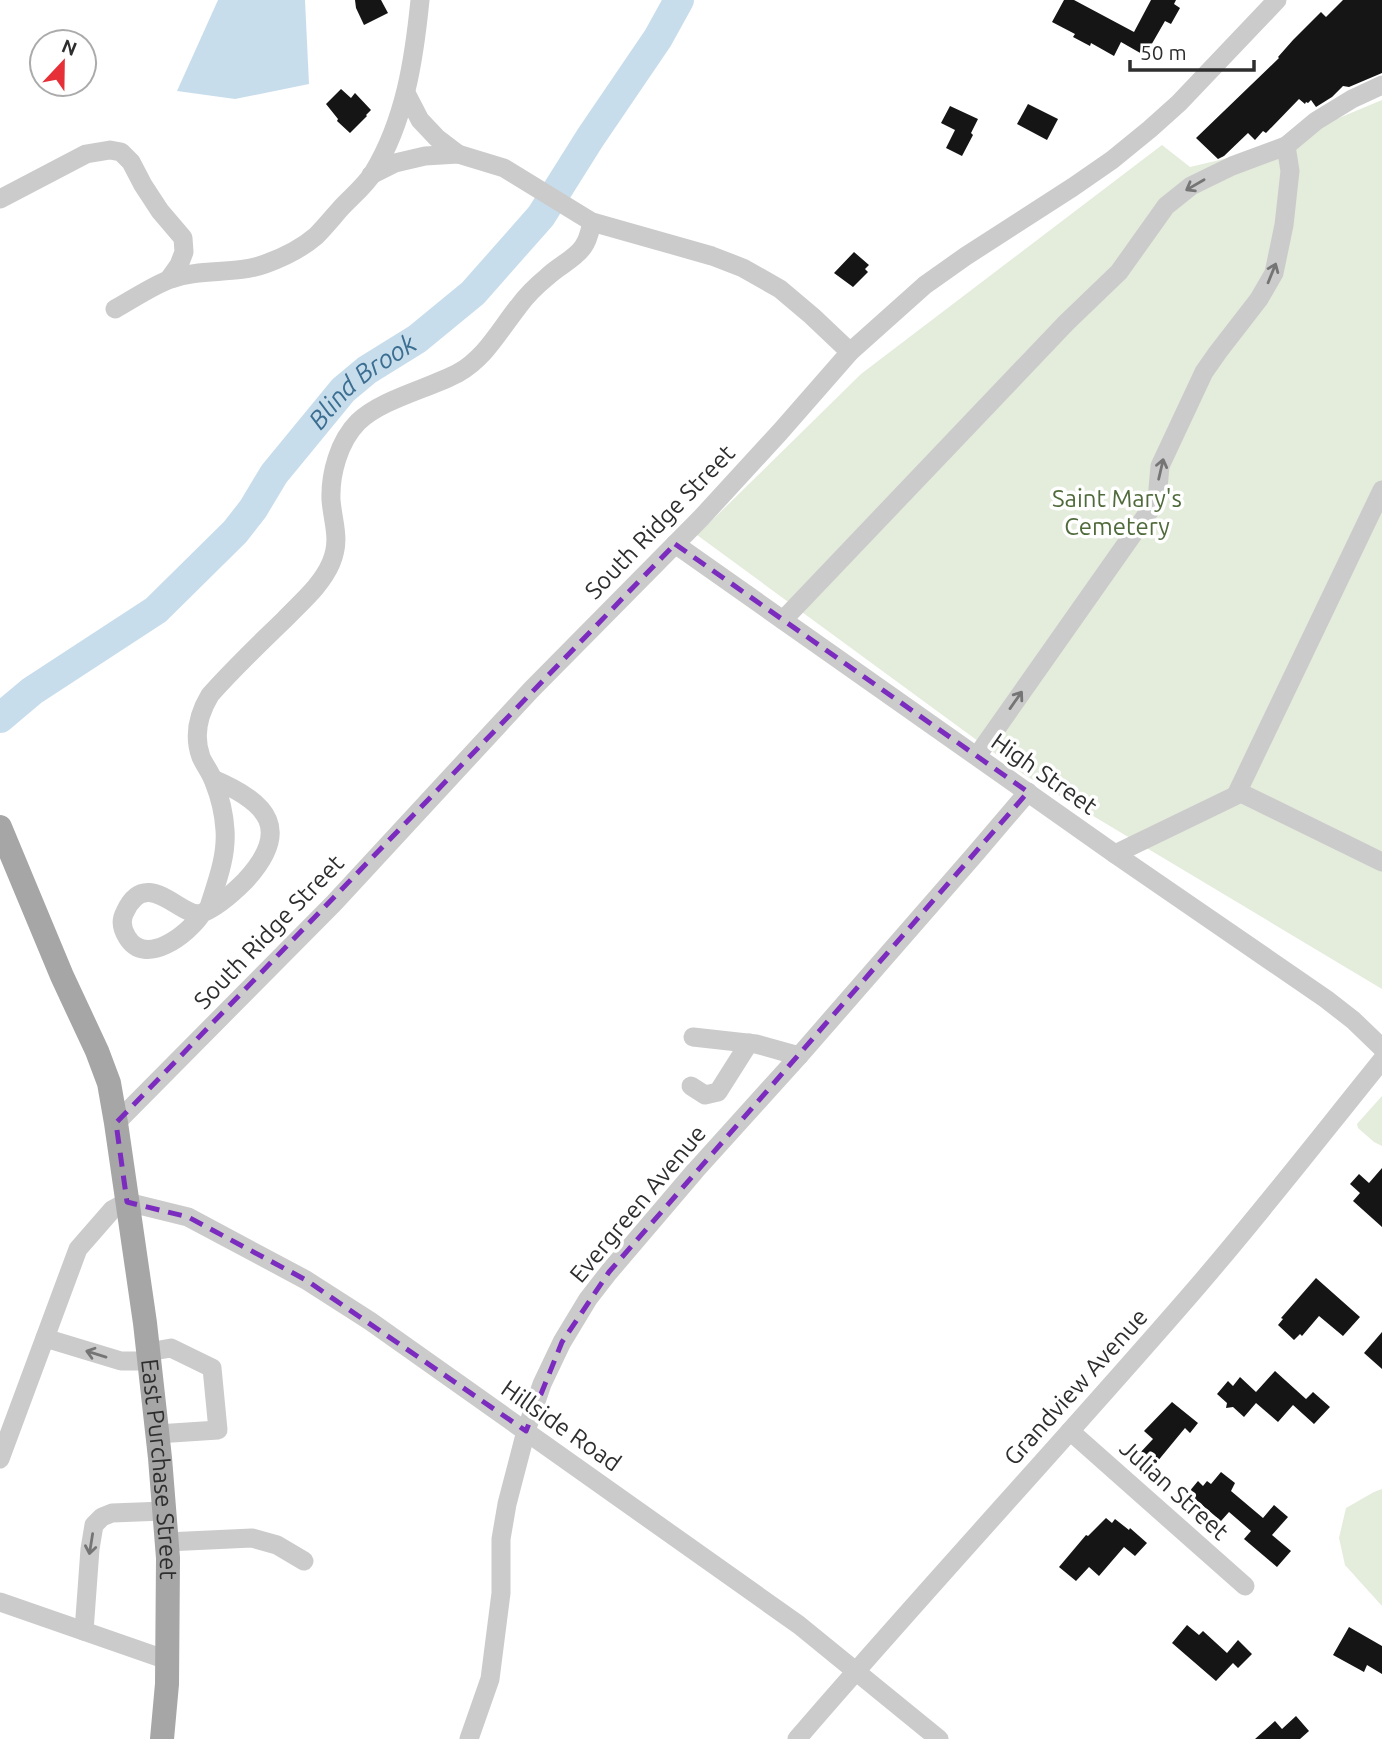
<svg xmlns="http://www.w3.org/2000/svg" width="1382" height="1739" font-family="Ubuntu,sans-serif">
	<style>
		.green { fill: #e4ecdc }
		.water { fill: #c8ddec }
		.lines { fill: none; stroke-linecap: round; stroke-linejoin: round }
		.river { stroke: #c8ddec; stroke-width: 30 }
		.building { fill: #151515 }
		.minor { stroke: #cbcbcb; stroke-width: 19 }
		.major { stroke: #a6a6a6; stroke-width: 24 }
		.oneway { stroke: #757575 }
		.marked { fill: none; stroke: #7b2cbf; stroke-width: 5; stroke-dasharray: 14 9; stroke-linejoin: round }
		.labels { text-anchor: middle; stroke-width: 7; stroke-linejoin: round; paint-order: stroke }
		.park-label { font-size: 24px; fill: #506b3b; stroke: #fff }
		.street-label { font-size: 24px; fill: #2e2e2e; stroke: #fff }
		.water-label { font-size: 26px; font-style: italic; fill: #3b6e91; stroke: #fff }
	</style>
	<rect width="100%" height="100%" fill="#fff"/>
	<g class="green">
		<polygon points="1382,100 1382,989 1023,774 697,535 861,374 1162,145 1190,167 1262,150"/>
		<polygon points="1382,1096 1382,1146 1374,1142 1358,1128 1357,1124"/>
		<polygon points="1382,1489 1382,1606 1345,1565 1339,1538 1346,1508 1374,1492"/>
	</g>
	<polygon class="water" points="218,0 305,0 309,84 235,99 177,91"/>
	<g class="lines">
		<path class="river" id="s1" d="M0,718L32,691L156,610L235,532L253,509L274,474L343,390L367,370L417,339L473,293L541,216L590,138L658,38L679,0"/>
	</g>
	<g class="building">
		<polygon points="355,0 381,0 388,13 364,25 356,8"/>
		<polygon points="1064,0 1074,0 1134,32 1151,0 1176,0 1174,4 1180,8 1171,24 1165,21 1146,54 1143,52 1142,54 1121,42 1114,56 1091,43 1090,46 1073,37 1075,34 1052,22"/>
		<polygon points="1343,0 1382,0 1382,73 1349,87 1343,86 1332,97 1316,107 1311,100 1308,103 1306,102 1305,104 1299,99 1266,133 1263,131 1255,140 1248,133 1224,156 1218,159 1196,138 1279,58 1278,57 1293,40 1321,12 1326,17"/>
		<polygon points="341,89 351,98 355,93 371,110 366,115 367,116 350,133 337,121 338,119 326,104"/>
		<polygon points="1028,104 1058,119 1047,140 1017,124"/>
		<polygon points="950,106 978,119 971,133 973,135 962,156 946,148 955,130 941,123"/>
		<polygon points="854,252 869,265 865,269 868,272 853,287 834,273"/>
		<polygon points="1382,1168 1382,1227 1353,1201 1360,1193 1350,1184 1359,1174 1369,1183"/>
		<polygon points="1316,1278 1360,1317 1343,1336 1319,1316 1302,1336 1300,1334 1294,1340 1278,1325 1283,1319 1281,1318"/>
		<polygon points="1382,1332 1382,1369 1364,1353"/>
		<polygon points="1275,1371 1306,1399 1313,1392 1330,1407 1314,1424 1293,1405 1278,1422 1256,1403 1244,1417 1233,1407 1226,1408 1227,1403 1217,1394 1228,1381 1233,1386 1240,1377 1256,1392"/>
		<polygon points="1172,1402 1198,1423 1190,1433 1185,1428 1152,1468 1138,1455 1153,1439 1144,1431"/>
		<polygon points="1221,1472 1235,1483 1231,1491 1263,1518 1274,1505 1288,1517 1272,1535 1291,1551 1277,1567 1244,1539 1251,1531 1229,1512 1221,1521 1188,1493 1198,1481 1203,1486 1207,1481 1211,1484"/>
		<polygon points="1106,1518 1112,1523 1115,1519 1129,1530 1130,1528 1147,1543 1135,1556 1124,1547 1099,1576 1089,1567 1076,1581 1059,1567 1086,1535 1088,1536"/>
		<polygon points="1187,1625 1199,1635 1203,1631 1227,1653 1238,1640 1252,1654 1238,1668 1233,1663 1216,1681 1172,1643"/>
		<polygon points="1349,1627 1382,1646 1382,1674 1367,1665 1364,1672 1333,1655"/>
		<polygon points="1296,1716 1309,1731 1300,1739 1255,1739 1275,1721 1282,1729"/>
	</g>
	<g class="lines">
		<g class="minor">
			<polyline points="406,93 420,120 437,138 458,154"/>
			<polyline points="1286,146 1316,121 1352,99 1382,85"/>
			<polyline points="371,175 395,163 425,156 458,154 504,168 592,222 712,256 743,268 780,289 812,316 850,352"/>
			<polyline points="0,199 86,154 110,150 121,152 131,162 143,185 160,211 183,238 184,252 179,265 169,279"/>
			<path d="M115,309C130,301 155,284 171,279C201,268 235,275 265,264C282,258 302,248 316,236C325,227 333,217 341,208C351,197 365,186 373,173C405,120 414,60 420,0"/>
			<polyline points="675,544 1115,854 1326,999 1353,1020 1382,1048"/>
			<polyline points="783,620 1066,323 1119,272 1166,206 1191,186 1232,166 1286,146 1290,171 1284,225 1274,273 1259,299 1218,352 1204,372 1160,466 1157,500 977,756"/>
			<polyline points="1236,795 1382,490"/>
			<polyline points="1115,854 1241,793 1382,862"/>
			<path d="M208,910C216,884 227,857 225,830C224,813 220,797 214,782C211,773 205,766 201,757C193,735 198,715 210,695C233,669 259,644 284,620C301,602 321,586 331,563C341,539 333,524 331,500C330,474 339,441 358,422C382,399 428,389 458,373C485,358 499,331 518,307C526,296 536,286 547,277C558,266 575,259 583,247C589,239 590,230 592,222"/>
			<path d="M201,915C188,934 145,968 127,937C122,929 120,921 125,912C147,864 183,921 202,913C218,907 233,893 245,881C292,830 269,803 213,779"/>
			<polyline points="693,1037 756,1044 799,1056"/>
			<polyline points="691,1086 705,1095 718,1092 749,1043"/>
			<polyline points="116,1123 334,903 531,690 701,518 780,432 850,352 925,285 966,256 1073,187 1112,160 1150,129 1179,103 1277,0"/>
			<polyline points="45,1338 121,1361 149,1361"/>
			<polyline points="148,1352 171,1348 212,1368 218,1430 157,1434"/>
			<polyline points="1070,1431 1245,1586"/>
			<polyline points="0,1459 78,1249 112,1210 127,1202 188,1217 306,1280 370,1321 799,1625 939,1739"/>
			<polyline points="166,1542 252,1538 277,1545 304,1561"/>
			<polyline points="0,1602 167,1660"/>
			<polyline points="84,1631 90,1549 94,1525 102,1517 112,1513 164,1511"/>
			<polyline points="469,1739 490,1679 501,1593 501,1539 507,1504 526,1431 542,1384 562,1342 588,1299 609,1272 695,1171 799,1056 976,853 1028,792"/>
			<path d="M797,1739C926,1589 1061,1444 1191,1294C1257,1218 1319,1138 1382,1060"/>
		</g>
		<path class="major" id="s2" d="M0,827L62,976L97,1051L109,1083L116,1123L145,1323L160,1458L168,1558L167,1684L162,1739"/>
	</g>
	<defs><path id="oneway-shaft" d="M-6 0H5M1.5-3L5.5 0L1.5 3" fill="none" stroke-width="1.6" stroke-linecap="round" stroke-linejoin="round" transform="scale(1.75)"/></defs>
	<g class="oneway">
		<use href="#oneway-shaft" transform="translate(1195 185) rotate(150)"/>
		<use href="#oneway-shaft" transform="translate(1272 273) rotate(-68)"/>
		<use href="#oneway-shaft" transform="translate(1161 469) rotate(-77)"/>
		<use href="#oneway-shaft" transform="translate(1016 700) rotate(-55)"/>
		<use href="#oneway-shaft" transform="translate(96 1354) rotate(-163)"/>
		<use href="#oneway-shaft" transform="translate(91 1544) rotate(99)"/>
	</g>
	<path class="marked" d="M675,544L1028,792L609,1272L562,1342L526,1431L306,1280L188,1217L127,1202L116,1123Z"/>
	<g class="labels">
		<g class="park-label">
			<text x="1117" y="507">Saint Mary's<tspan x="1117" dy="28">Cemetery</tspan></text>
		</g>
		<g class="street-label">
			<text transform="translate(660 522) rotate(-46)" y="8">South Ridge Street</text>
			<text transform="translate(1044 774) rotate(35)" y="8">High Street</text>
			<text transform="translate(269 932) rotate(-46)" y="8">South Ridge Street</text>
			<text transform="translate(638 1204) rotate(-50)" y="8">Evergreen Avenue</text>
			<text transform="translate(1076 1387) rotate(-48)" y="8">Grandview Avenue</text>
			<text transform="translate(561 1426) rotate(35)" y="8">Hillside Road</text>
			<text dy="8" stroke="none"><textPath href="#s2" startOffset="668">East Purchase Street</textPath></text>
			<text transform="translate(1174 1490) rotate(42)" y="8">Julian Street</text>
		</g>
		<g class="water-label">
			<text dy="9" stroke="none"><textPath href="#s1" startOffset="500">Blind Brook</textPath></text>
		</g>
	</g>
	<g transform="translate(63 63) rotate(22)"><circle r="33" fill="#ffffff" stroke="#ababab" stroke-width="2"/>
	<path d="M0-5L12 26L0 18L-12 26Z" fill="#e72f38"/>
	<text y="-10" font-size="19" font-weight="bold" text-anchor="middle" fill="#2e2e2e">N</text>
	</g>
	<path d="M1130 60v10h124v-10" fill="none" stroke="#2e2e2e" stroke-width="3.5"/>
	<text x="1140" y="60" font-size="21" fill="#2e2e2e" stroke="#ffffff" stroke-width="5" paint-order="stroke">50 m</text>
</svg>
